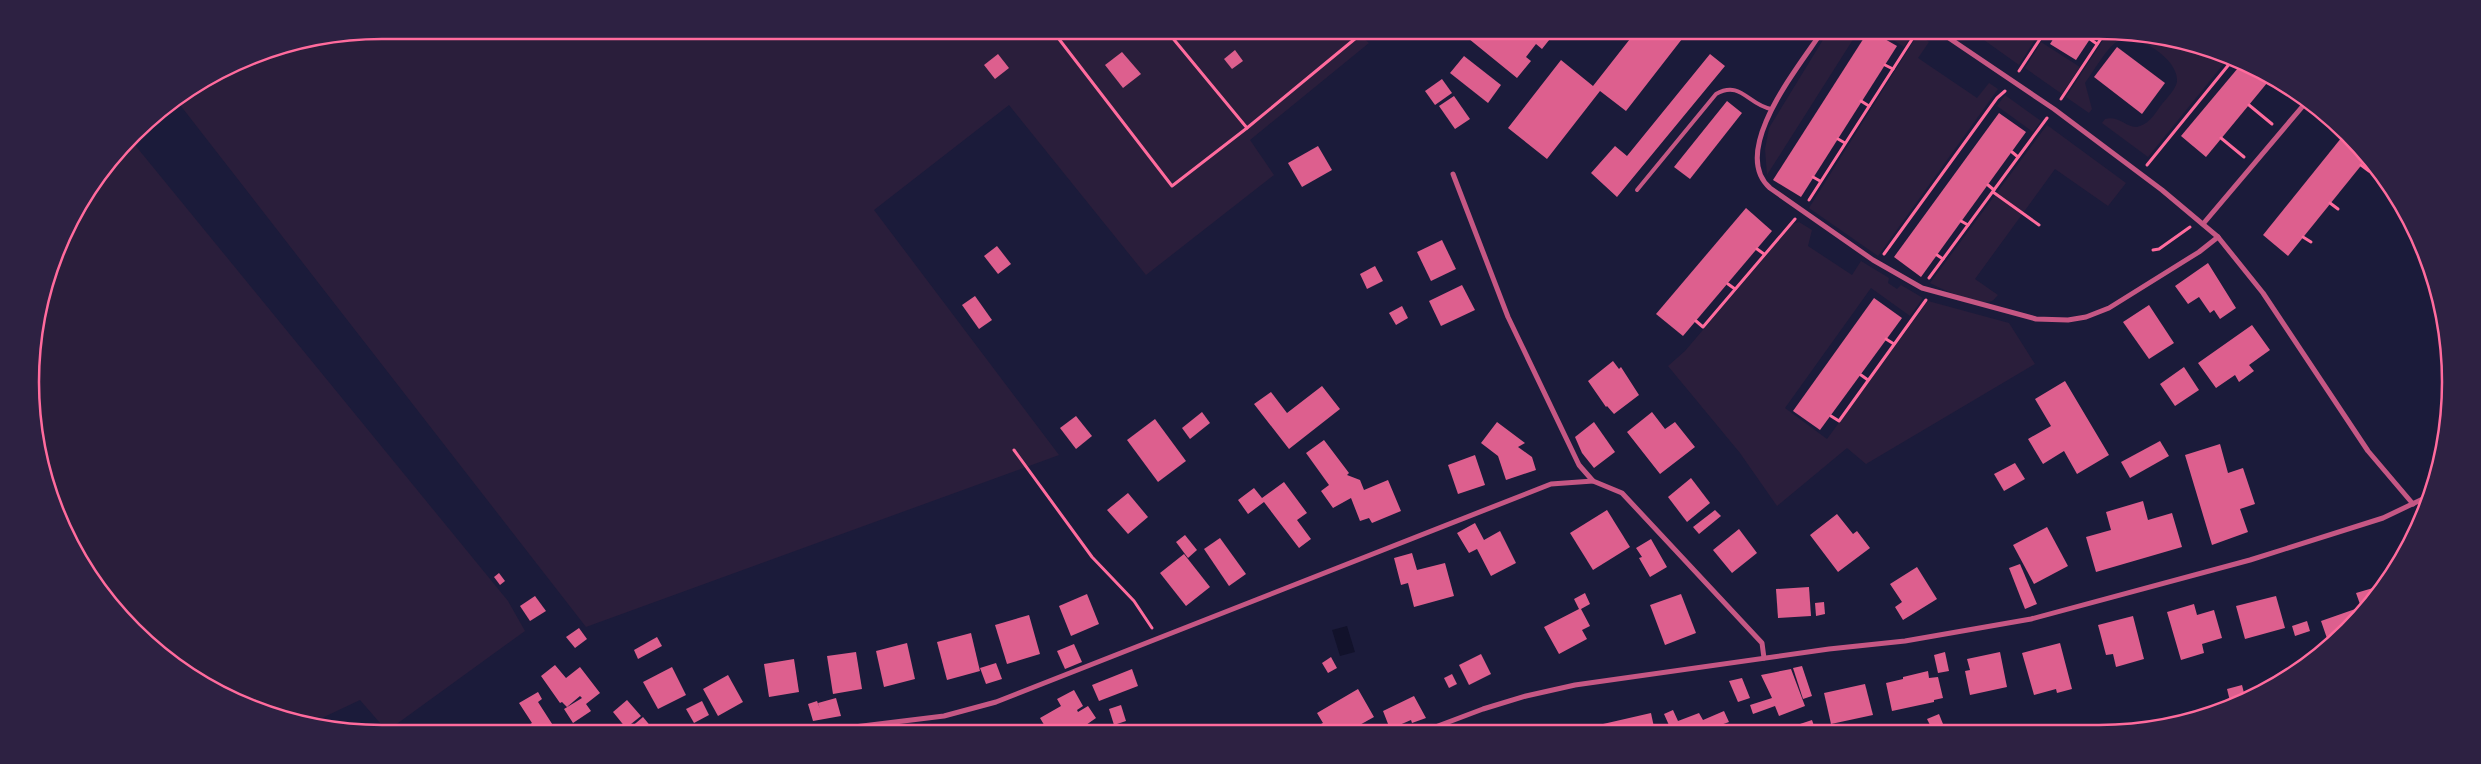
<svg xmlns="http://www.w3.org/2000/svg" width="2481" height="764" font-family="Karla,sans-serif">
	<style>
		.green { fill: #2a1e3b }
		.water { fill: #12122b }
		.building { fill: #dd5f8e }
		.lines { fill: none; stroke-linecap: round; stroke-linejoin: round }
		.path { stroke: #ff6b9d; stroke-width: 3 }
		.service { stroke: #c65784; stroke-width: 4 }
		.minor { stroke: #c65784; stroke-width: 5 }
		.rim { fill: none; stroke: #ff6b9d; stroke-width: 2.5 }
	</style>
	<rect width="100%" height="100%" fill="#1b1b3a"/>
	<g class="green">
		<polygon points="382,30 1355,30 1369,43 1250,140 1274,175 1146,275 1009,105 874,210 1059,455 586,627 177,101 248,57 314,37"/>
		<polygon points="1829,30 1859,30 1767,175 1765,149 1769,128"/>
		<polygon points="1878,30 1913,30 1914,31 1904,47"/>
		<polygon points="1970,30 2041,30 2019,65"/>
		<path d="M2109,31L2168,37L2230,56L2148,157L2102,123L2105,119C2120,115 2129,131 2140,126C2150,123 2156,112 2162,104C2167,98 2175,90 2177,82C2180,59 2134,29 2115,43C2105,51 2093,72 2085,83L2092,109L2089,113L2066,97Z"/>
		<polygon points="1918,34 1929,42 1918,58 1977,98 1989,83 1998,89 1878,256 1809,208"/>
		<polygon points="2041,42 2080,67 2062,94 2025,68"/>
		<polygon points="2005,95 2041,121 2033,132 1997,106"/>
		<path d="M2047,125L2126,183L2108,206L2055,169L1975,279L1998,295C1995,298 1993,302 1988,302C1974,303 1943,290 1930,283Z"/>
		<polygon points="130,139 508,601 525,631 387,731 360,700 307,725 247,707 186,675 133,631 89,578 42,473 31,405 33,336 66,226 103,167"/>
		<polygon points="1799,222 1812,230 1808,246 1852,275 1861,261 1889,278 1888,283 1897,289 1901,285 1923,298 1910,316 1871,288 1785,408 1827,439 1928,301 2009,323 2035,364 1866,464 1847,448 1777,506 1740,453 1668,366 1685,351 1793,224"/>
	</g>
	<polygon class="water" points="1347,626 1355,652 1340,656 1332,630"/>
	<g class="building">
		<polygon points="1458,30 1557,30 1542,49 1536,44 1526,57 1531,61 1517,78"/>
		<polygon points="1637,30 1689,30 1626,111 1600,91 1547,159 1508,128 1561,60 1593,86"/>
		<polygon points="1869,30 1897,46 1801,197 1773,180"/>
		<polygon points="2059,30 2096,30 2076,60 2050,44"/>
		<polygon points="2117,47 2165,83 2142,114 2094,77"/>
		<polygon points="1235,50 1243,61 1232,69 1224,59"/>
		<polygon points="1122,52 1141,74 1123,88 1105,65"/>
		<polygon points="998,54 1009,68 995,79 984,65"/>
		<polygon points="1710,54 1725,66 1617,197 1591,173 1615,146 1627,156"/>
		<polygon points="1464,56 1501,85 1488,103 1450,73"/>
		<polygon points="2243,62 2272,77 2206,157 2181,136"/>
		<polygon points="1442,79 1452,93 1435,105 1425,91"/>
		<polygon points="1454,96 1470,119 1455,129 1439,106"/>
		<polygon points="1727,101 1742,113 1690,179 1674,167"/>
		<polygon points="1999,113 2026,132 1921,277 1894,257"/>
		<polygon points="2346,132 2368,157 2288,256 2263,235"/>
		<polygon points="1318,146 1332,170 1302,187 1288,163"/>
		<polygon points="1746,208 1772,231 1683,336 1656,314"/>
		<polygon points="1442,240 1456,269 1431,281 1417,252"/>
		<polygon points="997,246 1011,264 998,274 984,256"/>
		<polygon points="2208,263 2236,308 2220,319 2214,310 2210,313 2199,297 2188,304 2175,286"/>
		<polygon points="1375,266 1383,281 1367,289 1360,274"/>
		<polygon points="1462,285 1475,310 1441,326 1429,301"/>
		<polygon points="975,296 992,320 979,329 962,305"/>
		<polygon points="1874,298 1902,318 1820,430 1793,411"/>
		<polygon points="2149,305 2174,343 2149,359 2123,322"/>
		<polygon points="1402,306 1408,318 1396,325 1389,313"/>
		<polygon points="2252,325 2270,350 2249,365 2254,371 2239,382 2235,375 2216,388 2198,363"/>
		<polygon points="1613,361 1619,369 1621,367 1639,395 1614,414 1607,406 1606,407 1588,381"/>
		<polygon points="2184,367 2199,390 2175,406 2160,384"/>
		<polygon points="2065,381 2109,455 2077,474 2064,451 2043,464 2028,439 2051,426 2035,399"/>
		<polygon points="1322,386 1340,409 1289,449 1254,404 1271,392 1287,413"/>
		<polygon points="1202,412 1210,423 1190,439 1182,428"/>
		<polygon points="1652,412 1665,429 1675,422 1695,447 1660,474 1627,432"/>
		<polygon points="1076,416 1092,436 1076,449 1060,428"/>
		<polygon points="1155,419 1186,461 1158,482 1127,440"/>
		<polygon points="1497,422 1525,443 1518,447 1532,457 1536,470 1506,480 1498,456 1481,443"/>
		<polygon points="1594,422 1615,452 1594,468 1582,453 1575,437"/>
		<polygon points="1324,440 1349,473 1347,475 1360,480 1364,490 1388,480 1401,511 1372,523 1369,518 1360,521 1351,498 1333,508 1321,491 1329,485 1306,453"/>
		<polygon points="2160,441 2169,456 2130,478 2121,462"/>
		<polygon points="2220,444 2228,473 2243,468 2255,504 2240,509 2248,532 2212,545 2185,455"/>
		<polygon points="1475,455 1485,485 1458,494 1448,465"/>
		<polygon points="2015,463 2025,479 2004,491 1994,474"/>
		<polygon points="1691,478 1710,503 1687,522 1668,497"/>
		<polygon points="1284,482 1307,513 1297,520 1311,539 1299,548 1264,502 1248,514 1238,500 1254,488 1262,498"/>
		<polygon points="1128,493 1148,517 1128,534 1107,510"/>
		<polygon points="2143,501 2148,520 2172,513 2182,547 2096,572 2086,537 2111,530 2106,512"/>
		<polygon points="1607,510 1630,547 1593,570 1570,533"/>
		<polygon points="1715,510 1721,516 1699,534 1693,527"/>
		<polygon points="1837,514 1853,534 1857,531 1870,548 1838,572 1810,535"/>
		<polygon points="1475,523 1484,540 1500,531 1516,563 1491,576 1477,549 1469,553 1457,533"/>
		<polygon points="2047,527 2068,566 2034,584 2013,545"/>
		<polygon points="1739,529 1757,553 1732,573 1713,550"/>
		<polygon points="1185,535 1197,550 1188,558 1176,542"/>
		<polygon points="1220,538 1246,574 1229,586 1204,549"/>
		<polygon points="1651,539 1667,567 1650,577 1639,558 1642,557 1636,548"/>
		<polygon points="1412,553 1417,570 1445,563 1454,596 1414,607 1408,583 1401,585 1394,558"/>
		<polygon points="1184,554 1210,587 1186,606 1160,573"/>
		<polygon points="2020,564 2037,604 2025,609 2009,568"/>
		<polygon points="1917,567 1937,599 1903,620 1895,607 1902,602 1890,584"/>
		<polygon points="499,573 505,581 500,585 494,577"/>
		<polygon points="1809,587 1811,616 1778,618 1776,589"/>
		<polygon points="2373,588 2375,593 2330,647 2321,621 2361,607 2356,593"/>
		<polygon points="1585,593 1590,604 1581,609 1590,626 1582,630 1587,639 1559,654 1544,627 1579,609 1574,599"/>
		<polygon points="1087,594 1099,624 1071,636 1059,606"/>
		<polygon points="1681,594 1696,633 1665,645 1650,605"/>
		<polygon points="535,596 546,611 530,621 520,606"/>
		<polygon points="2276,596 2285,628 2245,639 2236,606"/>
		<polygon points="1824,602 1825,614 1816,616 1815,603"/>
		<polygon points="2194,604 2197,615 2214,610 2222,638 2202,644 2204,653 2181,660 2167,612"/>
		<polygon points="1029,615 1040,654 1007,664 995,625"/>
		<polygon points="2133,616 2144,659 2116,667 2113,654 2106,655 2098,625"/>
		<polygon points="2307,621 2310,631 2295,636 2292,626"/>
		<polygon points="579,628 587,639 575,648 566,637"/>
		<polygon points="971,633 980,671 947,680 937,642"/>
		<polygon points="657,637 662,646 638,659 634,650"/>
		<polygon points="907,643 915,679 884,687 876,651"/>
		<polygon points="2060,643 2072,689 2057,693 2056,689 2034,695 2022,653"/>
		<polygon points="1074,644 1082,662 1065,669 1057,651"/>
		<polygon points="856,652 862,689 833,694 827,656"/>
		<polygon points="1945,652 1949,671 1938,673 1934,655"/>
		<polygon points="2000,652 2007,687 1970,695 1965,671 1970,670 1967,659"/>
		<polygon points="1481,654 1491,674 1469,685 1459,665"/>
		<polygon points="1331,657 1337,668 1328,673 1322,663"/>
		<polygon points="794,659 799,692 769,697 764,664"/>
		<polygon points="996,663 1002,679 986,684 980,668"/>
		<polygon points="555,665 566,678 580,667 600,693 586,704 591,711 573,723 564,709 582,698 580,696 567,707 562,702 560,703 541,676"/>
		<polygon points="1802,666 1812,696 1803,699 1793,668"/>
		<polygon points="672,667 686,695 658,709 643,682"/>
		<polygon points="1132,669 1138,686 1099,701 1092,685"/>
		<polygon points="1791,669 1805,706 1779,716 1775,706 1753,714 1750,705 1772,698 1761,675"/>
		<polygon points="1928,671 1929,678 1938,677 1943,698 1934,700 1934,702 1892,711 1886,683 1903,679 1903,677"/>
		<polygon points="1452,674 1457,684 1449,688 1444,678"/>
		<polygon points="728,675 743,702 718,716 703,689"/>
		<polygon points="1742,678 1750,698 1738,702 1729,681"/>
		<polygon points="1865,684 1873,715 1831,724 1824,693"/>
		<polygon points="2242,685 2245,697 2230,701 2227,689"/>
		<polygon points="1358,689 1374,717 1347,732 1320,732 1317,726 1323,723 1317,713"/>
		<polygon points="1074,690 1083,706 1077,710 1078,712 1088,706 1096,718 1086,725 1091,733 1049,733 1040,718 1061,706 1057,699"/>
		<polygon points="538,692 542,699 538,702 556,730 554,734 515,734 532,723 519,703"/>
		<polygon points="1414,696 1426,718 1412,723 1411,720 1390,729 1383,711"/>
		<polygon points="836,698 841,716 813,721 808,704 817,701 820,709 818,703"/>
		<polygon points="627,700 641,716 626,728 613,712"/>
		<polygon points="702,701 709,715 694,723 686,709"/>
		<polygon points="1121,705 1126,721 1114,725 1109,709"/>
		<polygon points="1673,710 1678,721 1699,713 1703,720 1724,711 1729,722 1701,732 1672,732 1664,714"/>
		<polygon points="1651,713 1655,732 1605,732 1603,724"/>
		<polygon points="1939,714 1943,724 1931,727 1927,719"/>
		<polygon points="643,717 657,734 623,734"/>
		<polygon points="1812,720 1816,732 1779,732 1779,731"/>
		<polygon points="1979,725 1981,731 1971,731 1970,728"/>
	</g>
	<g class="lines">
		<g class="path">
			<polyline points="1052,30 1172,186 1247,128 1356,38"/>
			<polyline points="1166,30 1247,128"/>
			<polyline points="2090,39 2097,44"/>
			<polyline points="1885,65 1893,69"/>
			<polyline points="2019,71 2046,30"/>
			<polyline points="2061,99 2106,31"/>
			<polyline points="1861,101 1869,106"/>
			<polyline points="2249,105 2272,124"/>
			<polyline points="2221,138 2244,157"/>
			<polyline points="1838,139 1845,143"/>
			<polyline points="2012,152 2018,157"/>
			<polyline points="2147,165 2235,57"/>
			<polyline points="2361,165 2369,171"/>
			<polyline points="1813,177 1820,181"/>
			<polyline points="1988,185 1994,190"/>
			<polyline points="1993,192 2039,225"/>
			<polyline points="1809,200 1918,30"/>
			<polyline points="2330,203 2338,209"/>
			<polyline points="1961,221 1968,225"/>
			<polyline points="2303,237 2311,242"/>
			<polyline points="1757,249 1764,254"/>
			<polyline points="2153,250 2159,249 2190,227"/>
			<polyline points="1884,254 1997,98 2005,91"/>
			<polyline points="1937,255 1943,259"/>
			<polyline points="1929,278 2047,118"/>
			<polyline points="1728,284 1735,289"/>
			<polyline points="1696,321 1703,327 1795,219"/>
			<polyline points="1886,339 1894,344"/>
			<polyline points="1861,375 1868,380"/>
			<polyline points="1831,416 1839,421 1926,300"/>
			<polyline points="1014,450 1092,557 1134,601 1152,628"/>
		</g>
		<g class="service">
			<polyline points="1763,30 1818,38"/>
			<path d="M1637,190L1716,94C1741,80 1748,105 1771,109"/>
		</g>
		<g class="minor">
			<path d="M1823,30C1801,64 1728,151 1770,188L1873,260L1922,288L2036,319L2068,320L2086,317L2109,308L2199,252L2218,237"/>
			<polyline points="1937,30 2054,109 2162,190 2218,237 2263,293 2368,451 2413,504"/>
			<polyline points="1453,174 1508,317 1579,465 1593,481 1622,493 1762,643 1764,658"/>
			<polyline points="2203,224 2308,100"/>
			<polyline points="1422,732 1483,709 1526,696 1575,685 1829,649 1905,641 2031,619 2250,560 2383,518 2427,497"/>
			<polyline points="805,733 944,716 996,702 1551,484 1593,481"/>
		</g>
	</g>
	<path d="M0 0H2481V764H0ZM382 39H2099A343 343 0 0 1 2442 382V382A343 343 0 0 1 2099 725H382A343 343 0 0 1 39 382V382A343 343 0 0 1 382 39Z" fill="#2d2142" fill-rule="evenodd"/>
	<path class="rim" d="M382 39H2099A343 343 0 0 1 2442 382V382A343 343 0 0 1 2099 725H382A343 343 0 0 1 39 382V382A343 343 0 0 1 382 39Z"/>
</svg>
